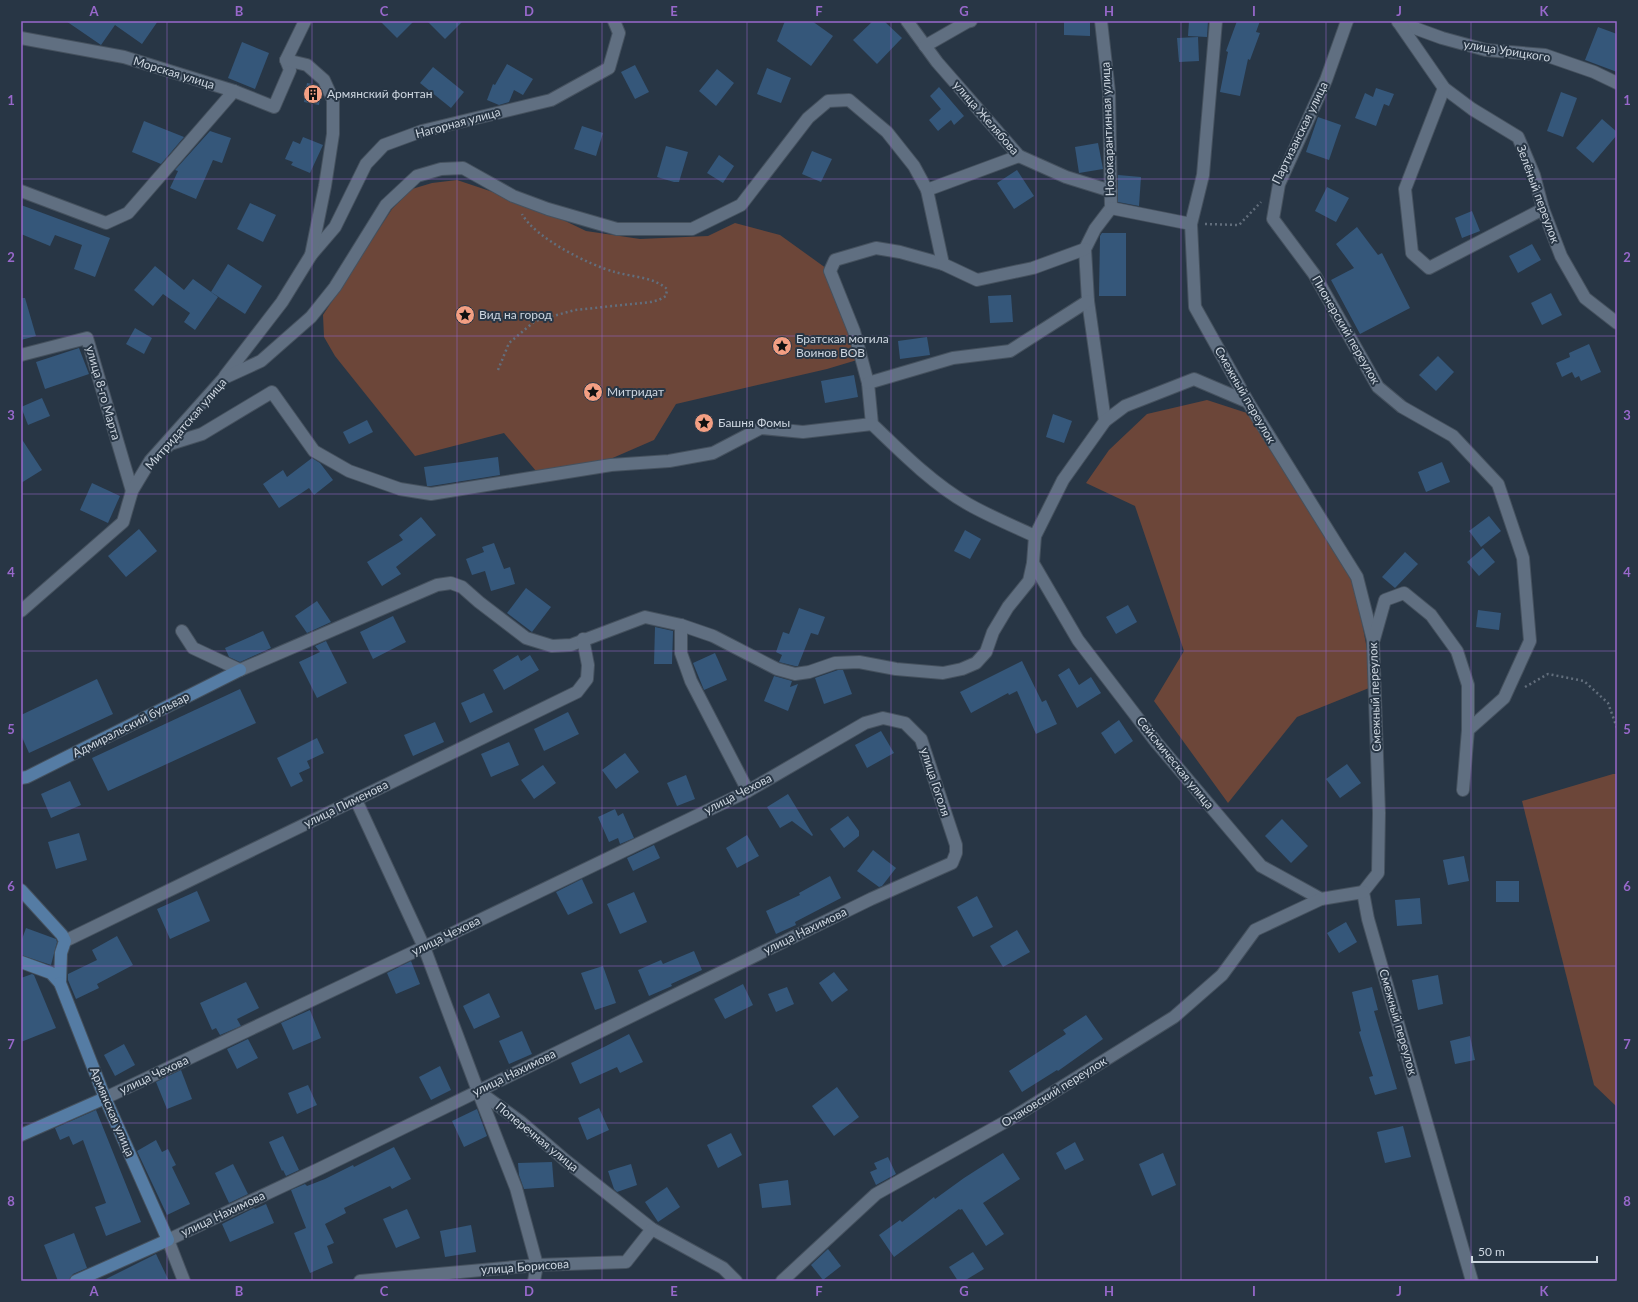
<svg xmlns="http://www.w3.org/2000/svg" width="1638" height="1302" font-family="Lato,sans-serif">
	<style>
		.green { fill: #6c4639 }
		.building { fill: #35577a }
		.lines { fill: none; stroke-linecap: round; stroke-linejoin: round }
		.street-casing { stroke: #45515e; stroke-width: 14 }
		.secondary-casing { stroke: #45515e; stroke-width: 14 }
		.path { stroke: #626e7c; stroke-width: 2.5; stroke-dasharray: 2 3; stroke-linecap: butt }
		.street { stroke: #606f81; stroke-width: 12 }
		.secondary { stroke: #557ca4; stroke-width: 12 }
		.grid { fill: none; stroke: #9868cb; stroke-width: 1; stroke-opacity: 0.55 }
		.labels { text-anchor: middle; stroke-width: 4; stroke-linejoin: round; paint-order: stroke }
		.street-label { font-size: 12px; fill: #cdd6e0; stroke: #283645 }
		.poi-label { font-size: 12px; fill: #cdd6e0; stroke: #283645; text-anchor: start }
		.neatline { fill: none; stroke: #9868cb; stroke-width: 1.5 }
		.grid-label { font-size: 13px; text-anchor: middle; font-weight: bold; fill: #9868cb }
	</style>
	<rect width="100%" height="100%" fill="#283645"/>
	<g class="green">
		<polygon points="457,180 532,205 586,231 640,239 708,236 735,223 780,235 830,271 857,360 827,369 676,404 654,440 608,460 536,471 504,433 415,456 335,356 324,337 323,315 392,209 412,189 432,183"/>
		<polygon points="1207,400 1250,414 1355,586 1374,686 1297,717 1228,803 1154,701 1184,651 1135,506 1086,483 1109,450 1147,414"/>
		<polygon points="1613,774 1617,774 1617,1107 1594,1085 1522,801"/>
	</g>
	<g class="building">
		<polygon points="66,21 158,21 142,44 115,25 101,45"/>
		<polygon points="380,21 414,21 397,38"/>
		<polygon points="427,21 463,21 445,39"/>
		<polygon points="785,21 812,21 833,36 811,66 777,41"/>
		<polygon points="873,21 884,21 902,38 877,64 853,40"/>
		<polygon points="1064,21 1090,21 1090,36 1064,35"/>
		<polygon points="1189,21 1208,21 1207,37 1188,36"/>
		<polygon points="1237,21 1260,21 1256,32 1260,33 1250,60 1248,59 1240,96 1220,92 1228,52 1226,51"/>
		<polygon points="1598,27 1617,34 1617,72 1585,60"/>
		<polygon points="1198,37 1199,61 1179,62 1177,38"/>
		<polygon points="242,42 269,53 255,89 228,78"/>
		<polygon points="507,64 533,79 523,95 514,90 509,102 499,105 487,100 493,84 495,85"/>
		<polygon points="635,65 649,92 635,99 621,72"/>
		<polygon points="433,67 464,92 451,108 420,83"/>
		<polygon points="767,68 791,78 781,103 757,94"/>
		<polygon points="717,69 734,83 716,106 699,91"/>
		<polygon points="307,83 318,85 321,91 319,105 304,102"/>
		<polygon points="939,87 964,116 954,125 951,120 938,131 929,120 941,109 930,96"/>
		<polygon points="1376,88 1394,94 1389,106 1384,104 1376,126 1355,118 1365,93 1373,97"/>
		<polygon points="1561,92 1577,98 1563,137 1547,131"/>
		<polygon points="1318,117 1341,125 1329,160 1306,152"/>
		<polygon points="1602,119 1617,132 1617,135 1593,163 1576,148"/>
		<polygon points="144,121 184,137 161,164 132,152"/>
		<polygon points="582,126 603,133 596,156 574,149"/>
		<polygon points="210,131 231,138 222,163 213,160 196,199 170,188 178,171 175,170"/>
		<polygon points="303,137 323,145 310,173 291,165 293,162 285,159 293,141 300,144"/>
		<polygon points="1098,143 1103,169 1079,173 1075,147"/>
		<polygon points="666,146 688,152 679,182 674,182 657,177"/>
		<polygon points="812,151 832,159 821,182 802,174"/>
		<polygon points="719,155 734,166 723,183 707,173"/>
		<polygon points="1017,170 1034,196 1014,209 997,183"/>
		<polygon points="1118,175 1141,177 1139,206 1118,202"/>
		<polygon points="1327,187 1349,198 1336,222 1315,211"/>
		<polygon points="250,203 276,215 263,242 237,229"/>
		<polygon points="21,205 110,238 95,277 74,269 82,245 55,235 50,246 21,234"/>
		<polygon points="1472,211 1480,231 1462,238 1455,218"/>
		<polygon points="1357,227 1378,255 1382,253 1410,308 1360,334 1331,280 1354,268 1336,244"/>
		<polygon points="1102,233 1126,233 1126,296 1099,296 1100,236"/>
		<polygon points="1532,244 1541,260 1518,273 1509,256"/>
		<polygon points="228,264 262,286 245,314 211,292"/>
		<polygon points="155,266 184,290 193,279 218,297 195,330 184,322 190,313 163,294 153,306 134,290"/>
		<polygon points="1551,293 1562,315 1542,325 1531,303"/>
		<polygon points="1011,295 1013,322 990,323 988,296"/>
		<polygon points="21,298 25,298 36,336 21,340"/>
		<polygon points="135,328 152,338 144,354 126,344"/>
		<polygon points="927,337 930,355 900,359 898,341"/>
		<polygon points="1589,344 1601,372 1581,381 1579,376 1575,378 1572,372 1562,377 1556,363 1570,357 1569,353"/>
		<polygon points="79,348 89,374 45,389 36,362"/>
		<polygon points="1438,356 1454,372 1436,391 1419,375"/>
		<polygon points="854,375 858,397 825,403 821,381"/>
		<polygon points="42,398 50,416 28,425 21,407"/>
		<polygon points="1053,414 1072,421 1064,443 1046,437"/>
		<polygon points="367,420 373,432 349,444 343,432"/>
		<polygon points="21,438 42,470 21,483"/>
		<polygon points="498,457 500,475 431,486 427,486 424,467"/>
		<polygon points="312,458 320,463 333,480 314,495 309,488 279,508 263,484 283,470 287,477"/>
		<polygon points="1442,462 1450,482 1426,492 1418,472"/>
		<polygon points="92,483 120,496 108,523 80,510"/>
		<polygon points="1489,516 1501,531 1481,547 1469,531"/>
		<polygon points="421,517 436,535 396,567 401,574 382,586 367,562 403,540 399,535"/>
		<polygon points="139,529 157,551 126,577 108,556"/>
		<polygon points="965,530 981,539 970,559 954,551"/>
		<polygon points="494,543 504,569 510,567 515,584 491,591 485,571 472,575 466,559 484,552 482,547"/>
		<polygon points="1483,548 1495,562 1479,576 1467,562"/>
		<polygon points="1405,552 1418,564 1395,588 1382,577"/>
		<polygon points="526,588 551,607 532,632 507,613"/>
		<polygon points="317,601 331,622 307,633 295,616"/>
		<polygon points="1128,605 1137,622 1116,634 1106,617"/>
		<polygon points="799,608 825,617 818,635 811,633 798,666 795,666 779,662 782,655 776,652 783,632 789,634"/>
		<polygon points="1478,610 1501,613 1499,630 1476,627"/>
		<polygon points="393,616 406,642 373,659 360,632"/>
		<polygon points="655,627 673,631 672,664 654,664"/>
		<polygon points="263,631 271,648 240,662 229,657 225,648"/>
		<polygon points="326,641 347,683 317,698 299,662 320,652 315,646"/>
		<polygon points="715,653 727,680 704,690 693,663"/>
		<polygon points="518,655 521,661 530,655 539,670 504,690 493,670"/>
		<polygon points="1022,661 1042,702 1046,700 1057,724 1036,734 1017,691 1009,695 1008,693 971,713 960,692"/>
		<polygon points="1069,668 1079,685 1091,677 1101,693 1077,708 1058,675"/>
		<polygon points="838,670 843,670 852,694 824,704 815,678"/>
		<polygon points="774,676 792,681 790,687 798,684 788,711 764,701"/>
		<polygon points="97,679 113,714 29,753 21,735 21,715"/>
		<polygon points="240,689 256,723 108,791 92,758"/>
		<polygon points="484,693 493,712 470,723 461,703"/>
		<polygon points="568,712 579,734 544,751 534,729"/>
		<polygon points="1119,720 1133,741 1115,754 1101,733"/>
		<polygon points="435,722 444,742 413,756 404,735"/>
		<polygon points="881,731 894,753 867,768 855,745"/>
		<polygon points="317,738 324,753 307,761 310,768 299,773 303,781 291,787 277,758"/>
		<polygon points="509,742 519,765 491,777 481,754"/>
		<polygon points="625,753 639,772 616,789 602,770"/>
		<polygon points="1347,764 1361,783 1340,798 1326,779"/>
		<polygon points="543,765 556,783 534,799 521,780"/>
		<polygon points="686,775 695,799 677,806 667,783"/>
		<polygon points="70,781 81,805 51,818 41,794"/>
		<polygon points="788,794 813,835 812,836 792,821 780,828 767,807"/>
		<polygon points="615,809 618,816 623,813 634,838 620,844 618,838 609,842 598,817"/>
		<polygon points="848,816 859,831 859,836 844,848 830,829"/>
		<polygon points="1282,819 1308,846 1291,863 1265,836"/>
		<polygon points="79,833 87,860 56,869 48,842"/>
		<polygon points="747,835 759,856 737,868 726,848"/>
		<polygon points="654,845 660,858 633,871 627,858"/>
		<polygon points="873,850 896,868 882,886 879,887 857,871"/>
		<polygon points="1464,856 1469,881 1448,885 1443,860"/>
		<polygon points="830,876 841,898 795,922 796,925 776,934 766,911 800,895 799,893"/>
		<polygon points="582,879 593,903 568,915 556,892"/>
		<rect x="1496" y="881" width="23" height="21"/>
		<polygon points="197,891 210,921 170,939 157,909"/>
		<polygon points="634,892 647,922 620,934 607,904"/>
		<polygon points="977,896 993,927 973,937 957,907"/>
		<polygon points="1420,898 1422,924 1397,926 1395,900"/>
		<polygon points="1346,922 1357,942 1339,953 1327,933"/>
		<polygon points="26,928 56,939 57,942 51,965 21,955 21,942"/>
		<polygon points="1017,930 1030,952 1003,967 990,946"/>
		<polygon points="117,936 133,965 97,984 99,988 76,999 68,980 68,974 97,960 92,950"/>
		<polygon points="694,951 702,970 671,984 672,986 649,996 638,970 661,960 663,964"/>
		<polygon points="411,961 420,984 396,994 387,973"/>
		<polygon points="603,966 616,1003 595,1010 581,973"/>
		<polygon points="834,972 848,990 832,1002 819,983"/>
		<polygon points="32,974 34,975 56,1028 21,1042 21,978"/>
		<polygon points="1438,975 1443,1004 1418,1010 1412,980"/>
		<polygon points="246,982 259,1008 237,1019 241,1026 220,1035 216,1028 212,1030 200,1003"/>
		<polygon points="743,984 753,1005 725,1019 714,999"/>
		<polygon points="787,987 794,1004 776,1012 768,994"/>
		<polygon points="1372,987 1378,1010 1374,1011 1397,1089 1375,1095 1369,1077 1373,1076 1359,1032 1361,1031 1352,992"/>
		<polygon points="489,993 500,1017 474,1029 463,1006"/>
		<polygon points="310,1010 321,1038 293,1050 281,1023"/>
		<polygon points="1086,1015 1103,1039 1058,1071 1057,1070 1022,1092 1009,1071 1066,1034 1063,1030"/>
		<polygon points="522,1031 532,1054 509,1064 499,1041"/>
		<polygon points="629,1034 643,1062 620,1073 617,1067 580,1084 571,1063 606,1046"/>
		<polygon points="1470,1036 1475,1060 1455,1064 1450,1041"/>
		<polygon points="248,1039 258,1058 237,1069 227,1049"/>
		<polygon points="124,1044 135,1065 115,1076 104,1055"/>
		<polygon points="440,1066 451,1090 431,1100 419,1077"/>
		<polygon points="181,1070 192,1099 167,1109 156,1082"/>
		<polygon points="308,1085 317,1105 297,1114 288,1093"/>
		<polygon points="837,1087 859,1117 834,1136 812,1106"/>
		<polygon points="599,1108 609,1130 587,1140 578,1118"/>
		<polygon points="477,1109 487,1136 464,1147 452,1121"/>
		<polygon points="96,1110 141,1222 106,1236 95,1207 106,1203 83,1140 73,1145 69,1136 60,1140 55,1128"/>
		<polygon points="1403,1126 1411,1157 1385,1163 1377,1132"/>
		<polygon points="731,1133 742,1155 718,1168 707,1145"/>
		<polygon points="283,1136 299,1170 286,1176 283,1170 282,1171 269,1142"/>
		<polygon points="156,1140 162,1152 168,1149 176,1165 172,1167 190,1204 167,1215 137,1151"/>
		<polygon points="1075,1142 1084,1160 1065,1170 1056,1153"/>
		<polygon points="394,1147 411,1179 392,1189 390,1186 344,1208 346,1213 325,1224 334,1243 327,1246 333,1263 310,1273 294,1233 306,1228 291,1190 305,1184 307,1186 325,1179 353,1165 354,1167"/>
		<polygon points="1003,1153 1020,1179 983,1203 1004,1234 986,1246 962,1209 960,1210 959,1209 894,1257 879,1235 900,1220 902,1222 934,1197 935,1199 964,1178"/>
		<polygon points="1163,1153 1176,1185 1152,1196 1139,1164"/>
		<polygon points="888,1157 896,1174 876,1185 870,1172 877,1169 874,1163"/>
		<polygon points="552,1162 554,1187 524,1189 519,1175 518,1163"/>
		<polygon points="233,1164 248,1194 229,1203 215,1173"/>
		<polygon points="631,1164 637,1185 617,1192 614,1189 608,1171"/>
		<polygon points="788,1180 791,1205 762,1208 759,1184"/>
		<polygon points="667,1187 680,1207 658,1222 645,1202"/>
		<polygon points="266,1204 274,1223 230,1242 222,1224 254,1208 255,1209"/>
		<polygon points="407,1209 420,1238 396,1248 383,1219"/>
		<polygon points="471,1225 476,1252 445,1257 440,1231"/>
		<polygon points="74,1233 87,1268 73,1274 69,1281 58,1281 44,1245"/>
		<polygon points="828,1249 841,1266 823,1280 811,1265"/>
		<polygon points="973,1252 984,1269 964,1281 958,1281 949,1267"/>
		<polygon points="156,1254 169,1281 102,1281"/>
	</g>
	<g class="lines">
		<defs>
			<g id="street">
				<polyline points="907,21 937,62 1019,156 1066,177 1111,191"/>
				<polyline points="1101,21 1109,92 1111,208 1095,229 1085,249 1088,301 1105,421"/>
				<polyline points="1216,21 1203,175 1191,224 1195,307 1248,402 1357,577 1373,640 1379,813 1378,873 1363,892 1368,919 1472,1281"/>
				<polyline points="1347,21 1326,80 1279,184 1273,219 1314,274 1378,387 1402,407 1453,436 1498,484 1523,558 1530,641 1504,698 1468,730 1463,790"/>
				<polyline points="1398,22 1442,38 1486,50 1545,55 1594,72 1617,83"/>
				<polyline points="1399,23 1444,88 1472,109 1518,137 1534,175 1543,209 1561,256 1585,298 1617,323"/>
				<polyline points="21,38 124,57 234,91 274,107 290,70 286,60"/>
				<polyline points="925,46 967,22 971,21"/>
				<polyline points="1444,88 1405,189 1412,253 1429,268 1543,209"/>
				<polyline points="927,190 1019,156"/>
				<polyline points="21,191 106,223 128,213 234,91"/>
				<polyline points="1111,208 1191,224"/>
				<polyline points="311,255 335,227 366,164 384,145 422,131 551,100 609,68 619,33 614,21"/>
				<path d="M943,264L900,252L876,248L835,260L830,271L854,331L868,383L872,424C901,452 933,484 968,504C989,516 1013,526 1035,536"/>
				<polyline points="21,355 87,338 132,491"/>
				<polyline points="225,376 282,302 311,255 325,186 333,134 333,100 324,80 307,65 286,60 305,21"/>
				<polyline points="868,383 953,358 1010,351 1088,301"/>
				<polyline points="165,449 170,444 202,434 272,392 314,451 349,471 400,489 431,494 611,465 669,461 713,453 761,428 803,432 872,424"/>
				<polyline points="1033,563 1078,640 1156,742 1261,866 1321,899 1363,892"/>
				<polyline points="21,611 123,522 132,491 150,461 224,378 261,361 311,317 335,287 386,205 417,176 441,169 463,168 513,196 548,209 617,229 692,229 741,205 808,118 828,101 849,100 887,132 914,166 927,190 943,264 977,280 1033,268 1085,249"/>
				<polyline points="681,625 681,653 691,681 748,791"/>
				<polyline points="182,631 193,648 240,670 437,585 451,583 462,587 479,602 526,638 552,646 571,645 645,617 681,625 713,636 777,669 795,674 809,672 835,663 859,662 896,669 943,673 962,669 976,663 986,652 993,632 1008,607 1029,581 1033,563 1035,536 1063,480 1105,421 1125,406 1194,379 1248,402"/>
				<polyline points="1374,639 1385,600 1404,593 1431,615 1457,651 1468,685 1468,730"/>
				<polyline points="356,800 424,947 478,1091 521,1122 565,1160 652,1229 723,1268 736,1281"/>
				<polyline points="65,941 577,692 587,679 588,665 583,639"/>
				<polyline points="478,1091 516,1188 537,1265 534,1281"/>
				<polyline points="105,1098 424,947 748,791 865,723 883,718 905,723 921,739 956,845 956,853 952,863 871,899 321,1168 168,1240 184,1281"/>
				<polyline points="360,1281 537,1265 626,1262 652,1229"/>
				<polyline points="782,1281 876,1194 1012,1118 1174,1017 1222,975 1255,930 1321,899"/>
			</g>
			<g id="secondary">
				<polyline points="21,778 27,777 240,670"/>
				<polyline points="21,890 62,935 65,941 61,953 60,983 51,973 21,962"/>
				<polyline points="60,983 105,1098 168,1240 76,1281"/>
				<polyline points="21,1135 105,1098"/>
			</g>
		</defs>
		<use href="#street" class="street-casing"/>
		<use href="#secondary" class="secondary-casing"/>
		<g class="path">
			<polyline points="1205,224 1239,225 1261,202"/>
			<path d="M498,370L509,343L535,321L575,310L651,302L659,300L666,296L667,289C654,277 632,277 615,272C589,265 535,238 522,214"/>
			<polyline points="1525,687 1548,674 1584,681 1608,703 1617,728"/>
		</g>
		<use href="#street" class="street"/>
		<use href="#secondary" class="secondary"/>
	</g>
	<path class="grid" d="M167,21V1281M312,21V1281M457,21V1281M602,21V1281M747,21V1281M891,21V1281M1036,21V1281M1181,21V1281M1326,21V1281M1471,21V1281M21,179H1617M21,336H1617M21,494H1617M21,651H1617M21,808H1617M21,966H1617M21,1123H1617"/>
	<defs>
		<symbol id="building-disc" viewBox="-11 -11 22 22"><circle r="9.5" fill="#f39f83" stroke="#283645"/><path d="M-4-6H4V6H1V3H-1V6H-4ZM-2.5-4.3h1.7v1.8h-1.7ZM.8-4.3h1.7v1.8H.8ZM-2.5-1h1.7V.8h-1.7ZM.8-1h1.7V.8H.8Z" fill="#111"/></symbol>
		<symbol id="sight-disc" viewBox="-11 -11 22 22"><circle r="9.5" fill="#f39f83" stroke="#283645"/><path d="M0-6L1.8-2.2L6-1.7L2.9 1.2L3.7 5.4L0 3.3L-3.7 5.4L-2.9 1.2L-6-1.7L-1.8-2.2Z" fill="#111"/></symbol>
	</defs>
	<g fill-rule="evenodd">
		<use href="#building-disc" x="302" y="83" width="22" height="22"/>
		<use href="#sight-disc" x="454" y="304" width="22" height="22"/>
		<use href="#sight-disc" x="771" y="335" width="22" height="22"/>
		<use href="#sight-disc" x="582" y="381" width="22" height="22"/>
		<use href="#sight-disc" x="693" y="412" width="22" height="22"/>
	</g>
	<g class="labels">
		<g class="street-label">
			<text transform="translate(1507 51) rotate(9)" y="4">улица Урицкого</text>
			<text transform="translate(174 73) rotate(17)" y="4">Морская улица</text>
			<text transform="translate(986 118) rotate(49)" y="4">улица Желябова</text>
			<text transform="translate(458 123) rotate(-15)" y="4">Нагорная улица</text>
			<text transform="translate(1108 129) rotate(-92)" y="4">Новокарантинная улица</text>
			<text transform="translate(1300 133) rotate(-64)" y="4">Партизанская улица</text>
			<text transform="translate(1538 194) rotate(70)" y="4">Зелёный переулок</text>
			<text transform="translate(1346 330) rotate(60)" y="4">Пионерский переулок</text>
			<text transform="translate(103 393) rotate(74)" y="4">улица 8-го Марта</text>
			<text transform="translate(1245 395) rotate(60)" y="4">Смежный переулок</text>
			<text transform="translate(186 424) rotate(-49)" y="4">Митридатская улица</text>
			<text transform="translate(1375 697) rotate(-92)" y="4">Смежный переулок</text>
			<text transform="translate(131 725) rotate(-27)" y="4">Адмиральский бульвар</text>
			<text transform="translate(1175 763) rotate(51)" y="4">Сейсмическая улица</text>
			<text transform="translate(935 782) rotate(72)" y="4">улица Гоголя</text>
			<text transform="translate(738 794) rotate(-27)" y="4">улица Чехова</text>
			<text transform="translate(346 804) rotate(-26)" y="4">улица Пименова</text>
			<text transform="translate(805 931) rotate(-26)" y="4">улица Нахимова</text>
			<text transform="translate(446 936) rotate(-26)" y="4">улица Чехова</text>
			<text transform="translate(1398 1022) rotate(74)" y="4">Смежный переулок</text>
			<text transform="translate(514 1073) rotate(-26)" y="4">улица Нахимова</text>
			<text transform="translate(154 1075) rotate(-25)" y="4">улица Чехова</text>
			<text transform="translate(1054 1092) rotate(-32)" y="4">Очаковский переулок</text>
			<text transform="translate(112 1112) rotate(67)" y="4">Армянская улица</text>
			<text transform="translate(537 1137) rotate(39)" y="4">Поперечная улица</text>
			<text transform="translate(223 1214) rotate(-25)" y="4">улица Нахимова</text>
			<text transform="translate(525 1267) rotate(-4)" y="4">улица Борисова</text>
		</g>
		<g class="poi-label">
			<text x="327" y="98">Армянский фонтан</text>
			<text x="479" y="319">Вид на город</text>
			<text x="796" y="343">Братская могила<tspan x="796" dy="14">Воинов ВОВ</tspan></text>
			<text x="607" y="396">Митридат</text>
			<text x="718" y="427">Башня Фомы</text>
		</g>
	</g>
	<rect width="1638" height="1302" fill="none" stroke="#283645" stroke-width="44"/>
	<path d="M1472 1256v6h125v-6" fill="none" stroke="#cdd6e0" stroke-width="2"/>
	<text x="1478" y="1256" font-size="12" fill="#cdd6e0" stroke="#283645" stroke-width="3" paint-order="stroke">50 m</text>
	<rect x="22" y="22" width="1594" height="1258" class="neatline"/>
	<g class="grid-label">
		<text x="94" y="16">A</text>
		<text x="239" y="16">B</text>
		<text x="384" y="16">C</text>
		<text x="529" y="16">D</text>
		<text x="674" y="16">E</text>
		<text x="819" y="16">F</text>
		<text x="964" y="16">G</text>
		<text x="1109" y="16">H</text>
		<text x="1254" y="16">I</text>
		<text x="1399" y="16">J</text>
		<text x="1544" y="16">K</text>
		<text x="11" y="105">1</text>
		<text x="1627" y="105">1</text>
		<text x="11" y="262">2</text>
		<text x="1627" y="262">2</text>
		<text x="11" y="420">3</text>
		<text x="1627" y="420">3</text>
		<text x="11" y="577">4</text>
		<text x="1627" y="577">4</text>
		<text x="11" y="734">5</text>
		<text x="1627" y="734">5</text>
		<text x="11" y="891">6</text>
		<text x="1627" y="891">6</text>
		<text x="11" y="1049">7</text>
		<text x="1627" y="1049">7</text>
		<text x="11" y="1206">8</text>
		<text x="1627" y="1206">8</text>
		<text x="94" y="1296">A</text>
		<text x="239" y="1296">B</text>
		<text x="384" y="1296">C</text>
		<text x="529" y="1296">D</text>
		<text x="674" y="1296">E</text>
		<text x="819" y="1296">F</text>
		<text x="964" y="1296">G</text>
		<text x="1109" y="1296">H</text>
		<text x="1254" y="1296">I</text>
		<text x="1399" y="1296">J</text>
		<text x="1544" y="1296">K</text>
	</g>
</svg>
